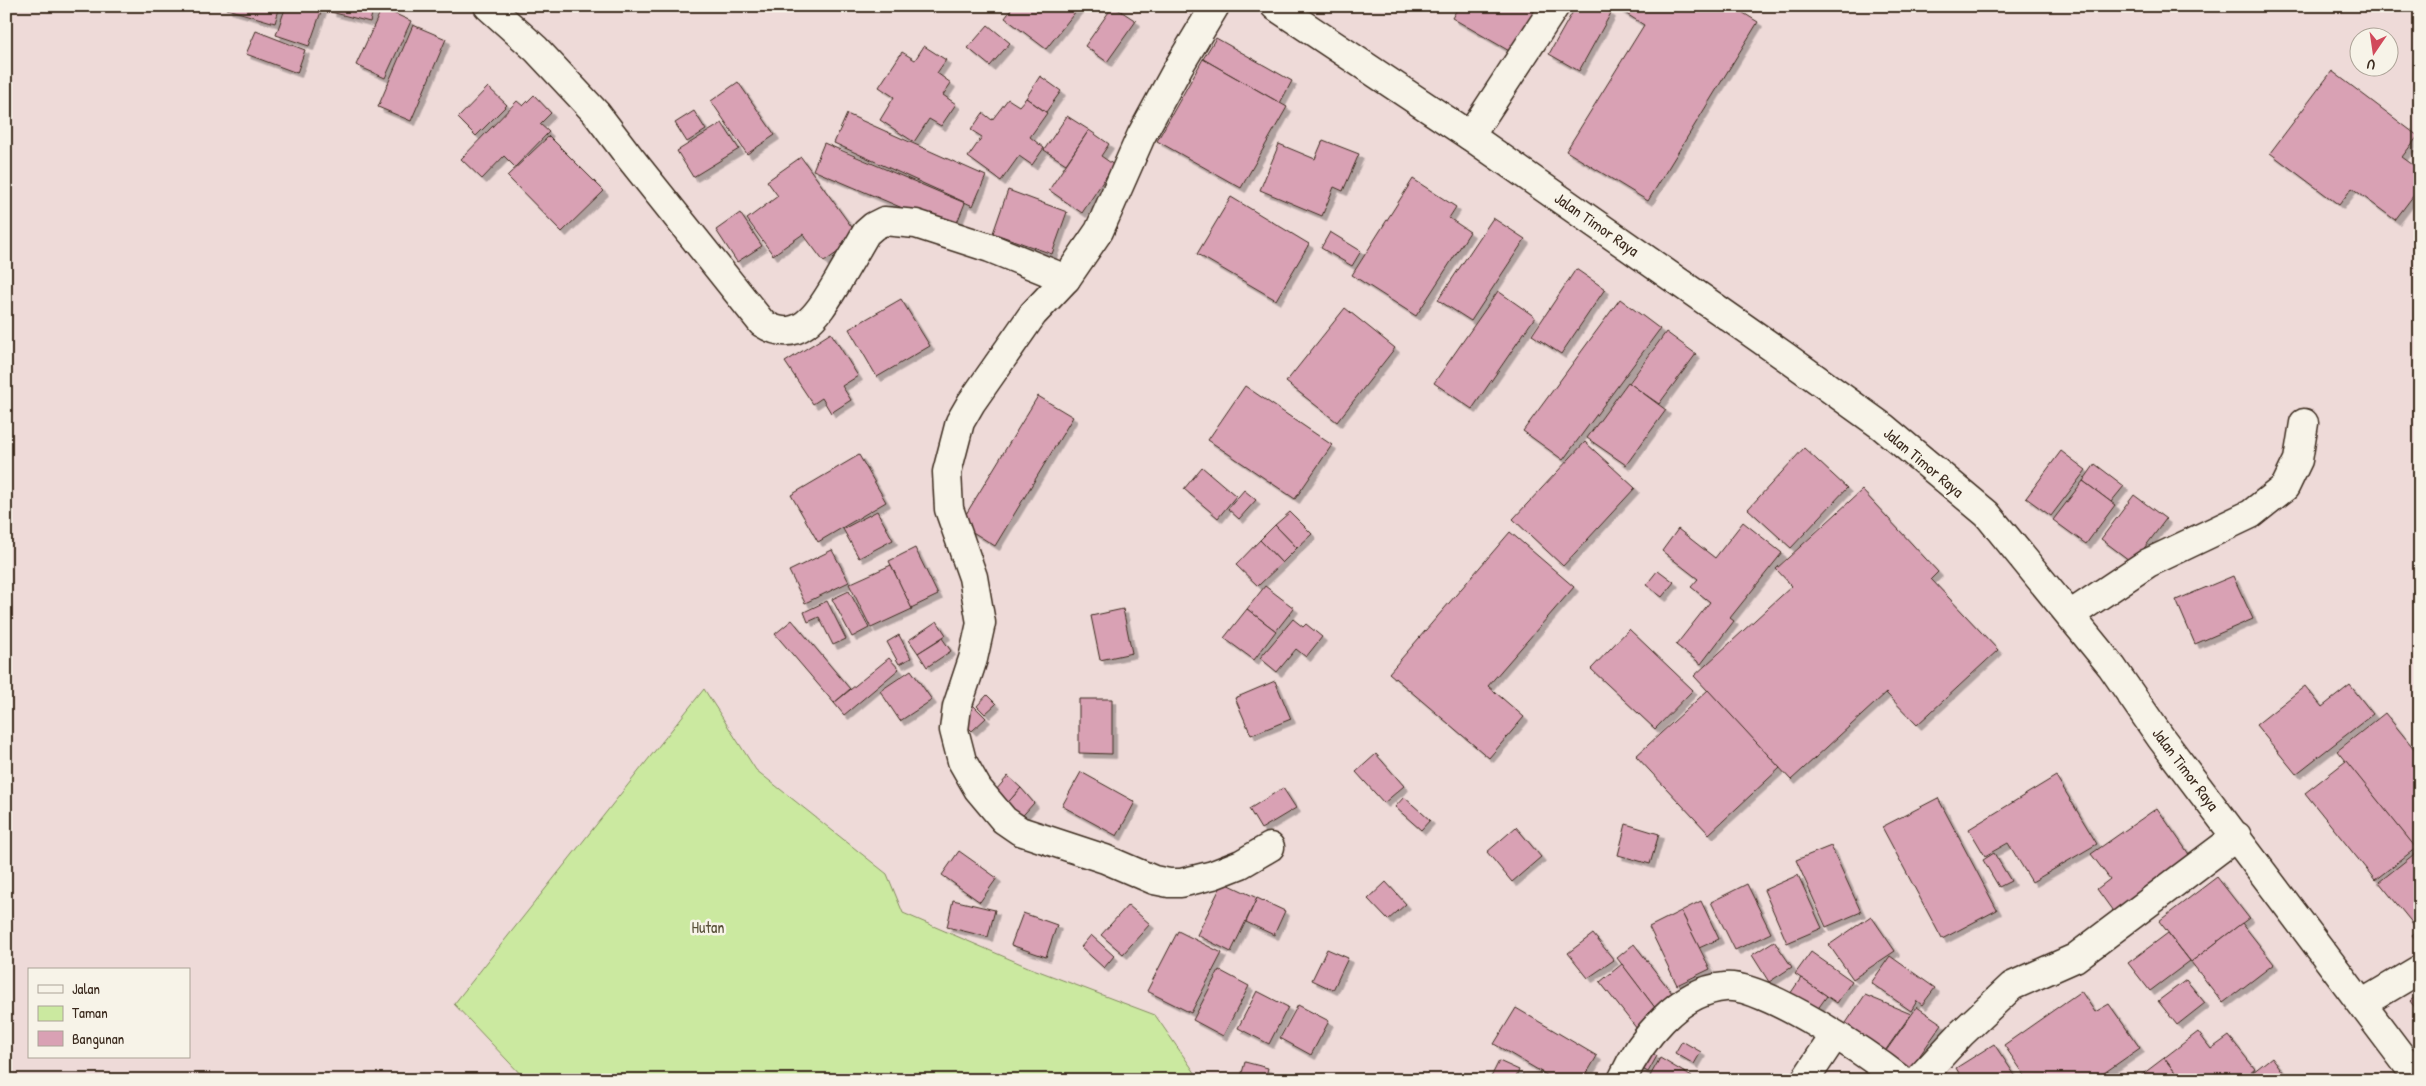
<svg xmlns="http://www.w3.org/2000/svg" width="2426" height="1086" font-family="'Patrick Hand',sans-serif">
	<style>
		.green { fill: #cbe9a0; stroke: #838a5f }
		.building { fill: #d9a1b4; stroke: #3b2a1e; filter: url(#shadow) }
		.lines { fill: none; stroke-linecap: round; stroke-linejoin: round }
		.street-casing { stroke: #3b2a1e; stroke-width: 31 }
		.highway-casing { stroke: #3b2a1e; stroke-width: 31 }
		.street { stroke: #f7f3e8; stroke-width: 28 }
		.highway { stroke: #f7f3e8; stroke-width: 28 }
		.labels { text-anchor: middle; stroke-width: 5; stroke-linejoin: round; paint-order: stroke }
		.street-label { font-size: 16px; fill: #3b2a1e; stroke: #f7f3e8 }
		.park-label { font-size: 16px; fill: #585038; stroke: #f7f3e8 }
	</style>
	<defs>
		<filter id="shadow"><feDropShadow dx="4.5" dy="4.5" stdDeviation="0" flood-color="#0004"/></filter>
	</defs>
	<rect width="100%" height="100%" fill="#eedad8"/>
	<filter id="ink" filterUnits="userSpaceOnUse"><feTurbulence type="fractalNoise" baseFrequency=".02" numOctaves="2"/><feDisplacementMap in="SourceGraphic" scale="10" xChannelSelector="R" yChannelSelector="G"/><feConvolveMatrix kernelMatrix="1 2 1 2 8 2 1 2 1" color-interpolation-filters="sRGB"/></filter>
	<g filter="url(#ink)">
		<polygon class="green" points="704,689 756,770 887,874 903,913 1028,967 1155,1015 1200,1080 526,1080 454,1004"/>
		<g class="building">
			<polygon points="228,6 280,6 275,23 227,9"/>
			<polygon points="286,6 323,6 309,46 276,35"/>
			<polygon points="333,6 374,6 370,22 331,12"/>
			<polygon points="1014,6 1080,6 1046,49 1005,18"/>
			<polygon points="1113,6 1136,21 1107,62 1085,46"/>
			<polygon points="1459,6 1538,6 1511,52 1452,18"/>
			<polygon points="1576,6 1598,6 1611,13 1579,71 1549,54"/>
			<polygon points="1614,6 1732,6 1758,22 1648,201 1566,151 1644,25"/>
			<polygon points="382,8 411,21 385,78 356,65"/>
			<polygon points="413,25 446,39 411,121 378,107"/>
			<polygon points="988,25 1010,43 990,66 968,48"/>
			<polygon points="256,31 305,50 297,73 246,54"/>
			<polygon points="1216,38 1292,81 1280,103 1203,59"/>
			<polygon points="924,46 946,60 937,73 951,83 943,95 956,104 941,126 929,119 914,142 880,120 894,97 879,87 902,52 915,60"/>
			<polygon points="1203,59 1287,107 1241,188 1157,141"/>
			<polygon points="2332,71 2418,136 2402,157 2420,170 2420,187 2395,220 2352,188 2339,205 2270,153"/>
			<polygon points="1040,76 1061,91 1046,112 1026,98"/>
			<polygon points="738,82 775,135 747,154 711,101"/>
			<polygon points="488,87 507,105 476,136 458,118"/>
			<polygon points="534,95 551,113 540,124 549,132 515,167 504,156 482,179 461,159 517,101 523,106"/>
			<polygon points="1026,98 1047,113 1030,137 1044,148 1032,165 1019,156 1001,181 968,157 982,137 971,130 983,113 992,120 1008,99 1019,106"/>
			<polygon points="694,111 706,130 687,142 675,123"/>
			<polygon points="847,114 986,176 973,206 834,143"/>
			<polygon points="1067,116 1089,130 1066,164 1044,150"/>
			<polygon points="722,123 739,149 693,177 677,151"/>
			<polygon points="1089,130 1109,144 1101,156 1114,165 1082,213 1049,190"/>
			<polygon points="549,136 604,191 562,232 507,176"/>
			<polygon points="1323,140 1359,154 1343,191 1334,187 1322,216 1260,190 1279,144 1315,159"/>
			<polygon points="824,143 965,203 954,230 813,170"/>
			<polygon points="801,157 859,237 824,262 803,234 773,255 747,219 778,196 767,181"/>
			<polygon points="1413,179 1456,207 1449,218 1470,232 1416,316 1352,275"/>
			<polygon points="1008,190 1067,212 1052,254 993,233"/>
			<polygon points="1231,197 1309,244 1276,300 1197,254"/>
			<polygon points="740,213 762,246 737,262 716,230"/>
			<polygon points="1493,218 1525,239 1471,321 1438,300"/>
			<polygon points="1330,232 1361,251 1352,266 1321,248"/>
			<polygon points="1576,269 1605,289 1561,354 1532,335"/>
			<polygon points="1498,291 1535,317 1472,409 1434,383"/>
			<polygon points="901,299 930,346 877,377 849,329"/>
			<polygon points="1620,299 1660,329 1563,460 1523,431"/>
			<polygon points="1345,308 1395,348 1337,422 1286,382"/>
			<polygon points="1666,332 1696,354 1659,404 1629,383"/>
			<polygon points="831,333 858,376 842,386 851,400 831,413 822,398 813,404 785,362"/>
			<polygon points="1628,382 1666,410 1626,465 1587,438"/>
			<polygon points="1245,386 1332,445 1295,499 1208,440"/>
			<polygon points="1038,396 1073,417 995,546 960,524"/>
			<polygon points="1585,442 1635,488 1563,566 1513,519"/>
			<polygon points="1804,448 1847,488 1791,548 1748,509"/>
			<polygon points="2061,451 2086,470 2051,516 2026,498"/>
			<polygon points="859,455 886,502 818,542 791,495"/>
			<polygon points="2095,464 2124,486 2111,502 2083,481"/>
			<polygon points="1202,467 1236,496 1218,518 1184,489"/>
			<polygon points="2083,481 2115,505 2086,544 2053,520"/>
			<polygon points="1244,490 1256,500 1239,519 1228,509"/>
			<polygon points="1862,490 1938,572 1931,579 1998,650 1917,725 1886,693 1791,780 1694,676 1792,586 1776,569"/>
			<polygon points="2134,495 2166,519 2133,563 2101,539"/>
			<polygon points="877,511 893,540 859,558 843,529"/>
			<polygon points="1290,512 1312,534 1297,548 1275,525"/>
			<polygon points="1743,522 1782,553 1730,618 1734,621 1701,664 1676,645 1710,602 1691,587 1698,579 1662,551 1678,529 1715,558"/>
			<polygon points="1275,525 1297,548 1282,563 1260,540"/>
			<polygon points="1510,532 1574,587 1488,686 1524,717 1489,758 1389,673"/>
			<polygon points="1260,540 1282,563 1258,586 1236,565"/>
			<polygon points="915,548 938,595 911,608 889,561"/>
			<polygon points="832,550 849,582 805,603 789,571"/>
			<polygon points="891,565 912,609 871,628 849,584"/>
			<polygon points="1658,570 1674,582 1662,597 1646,585"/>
			<polygon points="2233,576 2253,619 2195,644 2176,600"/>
			<polygon points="1265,586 1294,608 1276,631 1247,609"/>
			<polygon points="849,591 869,628 852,637 832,599"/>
			<polygon points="827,601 846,639 833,645 819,617 808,622 804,612"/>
			<polygon points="1123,609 1132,653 1100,660 1091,616"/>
			<polygon points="1247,609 1276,631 1254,660 1224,638"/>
			<polygon points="1293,619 1303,627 1306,624 1322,637 1306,657 1296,649 1277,672 1260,658"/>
			<polygon points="792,620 850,689 834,703 775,634"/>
			<polygon points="937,621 946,635 918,653 909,640"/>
			<polygon points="1629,629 1693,690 1655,729 1591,669"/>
			<polygon points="899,635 911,658 899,664 887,642"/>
			<polygon points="942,638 951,651 927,667 918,653"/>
			<polygon points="889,658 899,669 844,715 834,703"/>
			<polygon points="911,670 932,700 900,721 880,691"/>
			<polygon points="1275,681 1291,719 1251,735 1235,698"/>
			<polygon points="2350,685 2373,714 2296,774 2256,725 2305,686 2322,707"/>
			<polygon points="1708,690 1780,768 1709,834 1636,756"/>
			<polygon points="987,695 996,704 985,714 977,706"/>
			<polygon points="1079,699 1112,699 1112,754 1079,753"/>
			<polygon points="973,705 986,718 972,731 959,718"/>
			<polygon points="2385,713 2420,756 2420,849 2418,851 2337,751"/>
			<polygon points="1376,754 1404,786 1384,803 1356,772"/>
			<polygon points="2346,761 2416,848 2375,880 2305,793"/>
			<polygon points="1081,772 1135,802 1117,836 1062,806"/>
			<polygon points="1008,776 1021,788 1003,808 990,797"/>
			<polygon points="2056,776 2097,844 2032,882 2008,843 1985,856 1969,829"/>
			<polygon points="1021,788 1034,803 1016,823 1003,808"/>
			<polygon points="1283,788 1296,808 1261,829 1249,809"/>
			<polygon points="1404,797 1430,820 1421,830 1395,807"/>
			<polygon points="1938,798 1997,910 1942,939 1882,827"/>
			<polygon points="2157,808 2193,860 2115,914 2097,889 2110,879 2091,854"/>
			<polygon points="1626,824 1659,834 1650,864 1618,855"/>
			<polygon points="1516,827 1541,857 1512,882 1487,852"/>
			<polygon points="1831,846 1861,912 1826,927 1796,860"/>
			<polygon points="959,851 997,878 980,902 942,875"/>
			<polygon points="2418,851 2420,853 2420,945 2412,935 2418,930 2379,882"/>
			<polygon points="1994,853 2011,881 1999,887 1983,860"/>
			<polygon points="1798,875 1822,928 1787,943 1764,890"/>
			<polygon points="2217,877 2249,918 2191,962 2159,921"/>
			<polygon points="1223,882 1257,898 1231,952 1197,935"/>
			<polygon points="1386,882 1406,904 1388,920 1368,899"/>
			<polygon points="1747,884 1771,933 1735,950 1711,902"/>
			<polygon points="1257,898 1285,911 1274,935 1246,922"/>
			<polygon points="953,900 995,910 988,937 947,927"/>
			<polygon points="1701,901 1719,939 1699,948 1681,911"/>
			<polygon points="1128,905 1150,924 1123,954 1101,935"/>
			<polygon points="1681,911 1710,969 1677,985 1649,927"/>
			<polygon points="1023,913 1057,925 1046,957 1011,945"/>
			<polygon points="1871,916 1895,951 1853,979 1829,945"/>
			<polygon points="2242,923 2274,964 2223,1003 2191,962"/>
			<polygon points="1178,931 1222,953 1191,1013 1147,991"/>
			<polygon points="2168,933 2190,961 2150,991 2128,963"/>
			<polygon points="1593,934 1614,960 1588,978 1568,953"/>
			<polygon points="1091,935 1114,956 1104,968 1081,947"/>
			<polygon points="1774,941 1792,967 1769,982 1752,955"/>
			<polygon points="1634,944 1679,1002 1659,1013 1617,958"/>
			<polygon points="1327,949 1348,958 1333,990 1312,980"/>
			<polygon points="1811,952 1852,981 1837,1003 1795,974"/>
			<polygon points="1890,956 1935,988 1922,1005 1917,1001 1911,1011 1871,983"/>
			<polygon points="1622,964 1659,1013 1637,1029 1600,982"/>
			<polygon points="1219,970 1249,986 1223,1036 1193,1020"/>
			<polygon points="1801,978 1827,996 1814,1014 1788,997"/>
			<polygon points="2186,980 2205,1003 2177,1025 2158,1001"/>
			<polygon points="1257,991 1288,1007 1269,1044 1238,1028"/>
			<polygon points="2081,991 2095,1012 2109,1004 2140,1048 2094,1080 2028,1080 2004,1045"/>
			<polygon points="2420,993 2420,1014 2410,1001"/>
			<polygon points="1865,995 1911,1014 1885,1051 1844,1026"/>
			<polygon points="1298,1005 1329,1021 1311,1055 1280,1038"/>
			<polygon points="1917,1007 1942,1024 1906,1075 1881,1058"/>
			<polygon points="1516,1008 1597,1056 1587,1073 1595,1078 1594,1080 1555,1080 1494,1044"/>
			<polygon points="2198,1032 2211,1049 2229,1036 2255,1069 2242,1080 2181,1080 2164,1058"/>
			<polygon points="1682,1041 1701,1052 1694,1064 1675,1053"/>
			<polygon points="1994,1044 2018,1080 1963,1080 1956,1068"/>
			<polygon points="1643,1049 1657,1056 1648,1072 1635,1065"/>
			<polygon points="2272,1057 2289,1080 2243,1080"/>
			<polygon points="1660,1058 1697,1080 1656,1080 1650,1076"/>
			<polygon points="2164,1058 2181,1080 2135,1080"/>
			<polygon points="1499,1061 1519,1070 1515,1080 1490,1079"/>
			<polygon points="1245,1062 1268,1068 1265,1080 1240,1080"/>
		</g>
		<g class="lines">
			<defs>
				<g id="street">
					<path d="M488,6L536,49L596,113L631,159L762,323C801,348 820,310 838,281C847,265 857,249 866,233L874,226L884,221L916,224L990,248L1066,279"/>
					<polyline points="1215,6 1179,66 1141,136 1099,231 1066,279 1033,314 971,403 960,422 947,472 949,509 973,577 981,623 973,659 957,707 954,730 962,761 978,789 1004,820 1020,831 1105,859 1154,880 1169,883 1181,883 1213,875 1241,864 1270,847"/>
					<polyline points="1470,136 1555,6"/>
					<polyline points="2070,615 2148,563 2251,514 2285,487 2298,460 2304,423"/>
					<polyline points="2363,1003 2420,969"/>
					<path d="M1622,1080C1640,1040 1678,991 1725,987C1763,983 1869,1055 1901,1080"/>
					<polyline points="1805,1080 1835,1035"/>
					<polyline points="1918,1080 1962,1033 2012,986 2075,958 2237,836"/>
				</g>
				<polyline id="highway" points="1275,6 1470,136 1786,357 1883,427 1987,514 2112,667 2161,738 2419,1080"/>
			</defs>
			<use href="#street" class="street-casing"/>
			<use href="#highway" class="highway-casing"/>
			<use href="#street" class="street"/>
			<use href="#highway" class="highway"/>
		</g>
	</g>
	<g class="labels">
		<g class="street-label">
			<text transform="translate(1597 224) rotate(35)" y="6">Jalan Timor Raya</text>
			<text transform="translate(1924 462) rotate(40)" y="6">Jalan Timor Raya</text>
			<text transform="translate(2186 769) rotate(53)" y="6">Jalan Timor Raya</text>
		</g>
		<g class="park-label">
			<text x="708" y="933">Hutan</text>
		</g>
	</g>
	<rect width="2426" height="1086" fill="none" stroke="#f7f3e8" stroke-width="25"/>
	<rect x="12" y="12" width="2401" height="1061" fill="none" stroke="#3b2a1e" stroke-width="2" filter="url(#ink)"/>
	<rect x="28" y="968" width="162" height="90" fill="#f7f3e8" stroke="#aca397"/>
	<rect x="38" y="985" width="25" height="8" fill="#f7f3e8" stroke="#aca397"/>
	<text x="72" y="994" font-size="15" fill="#3b2a1e">Jalan</text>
	<rect x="38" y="1006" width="25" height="15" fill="#cbe9a0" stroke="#aca397"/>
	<text x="72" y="1018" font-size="15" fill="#3b2a1e">Taman</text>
	<rect x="38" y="1031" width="25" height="15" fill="#d9a1b4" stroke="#aca397"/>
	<text x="72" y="1044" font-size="15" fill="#3b2a1e">Bangunan</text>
	<g transform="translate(2374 52) rotate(193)"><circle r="24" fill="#f7f3e8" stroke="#aca397"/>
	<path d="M0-4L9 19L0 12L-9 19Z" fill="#d1495b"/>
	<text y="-8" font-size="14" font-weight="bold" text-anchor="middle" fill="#3b2a1e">U</text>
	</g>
</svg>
